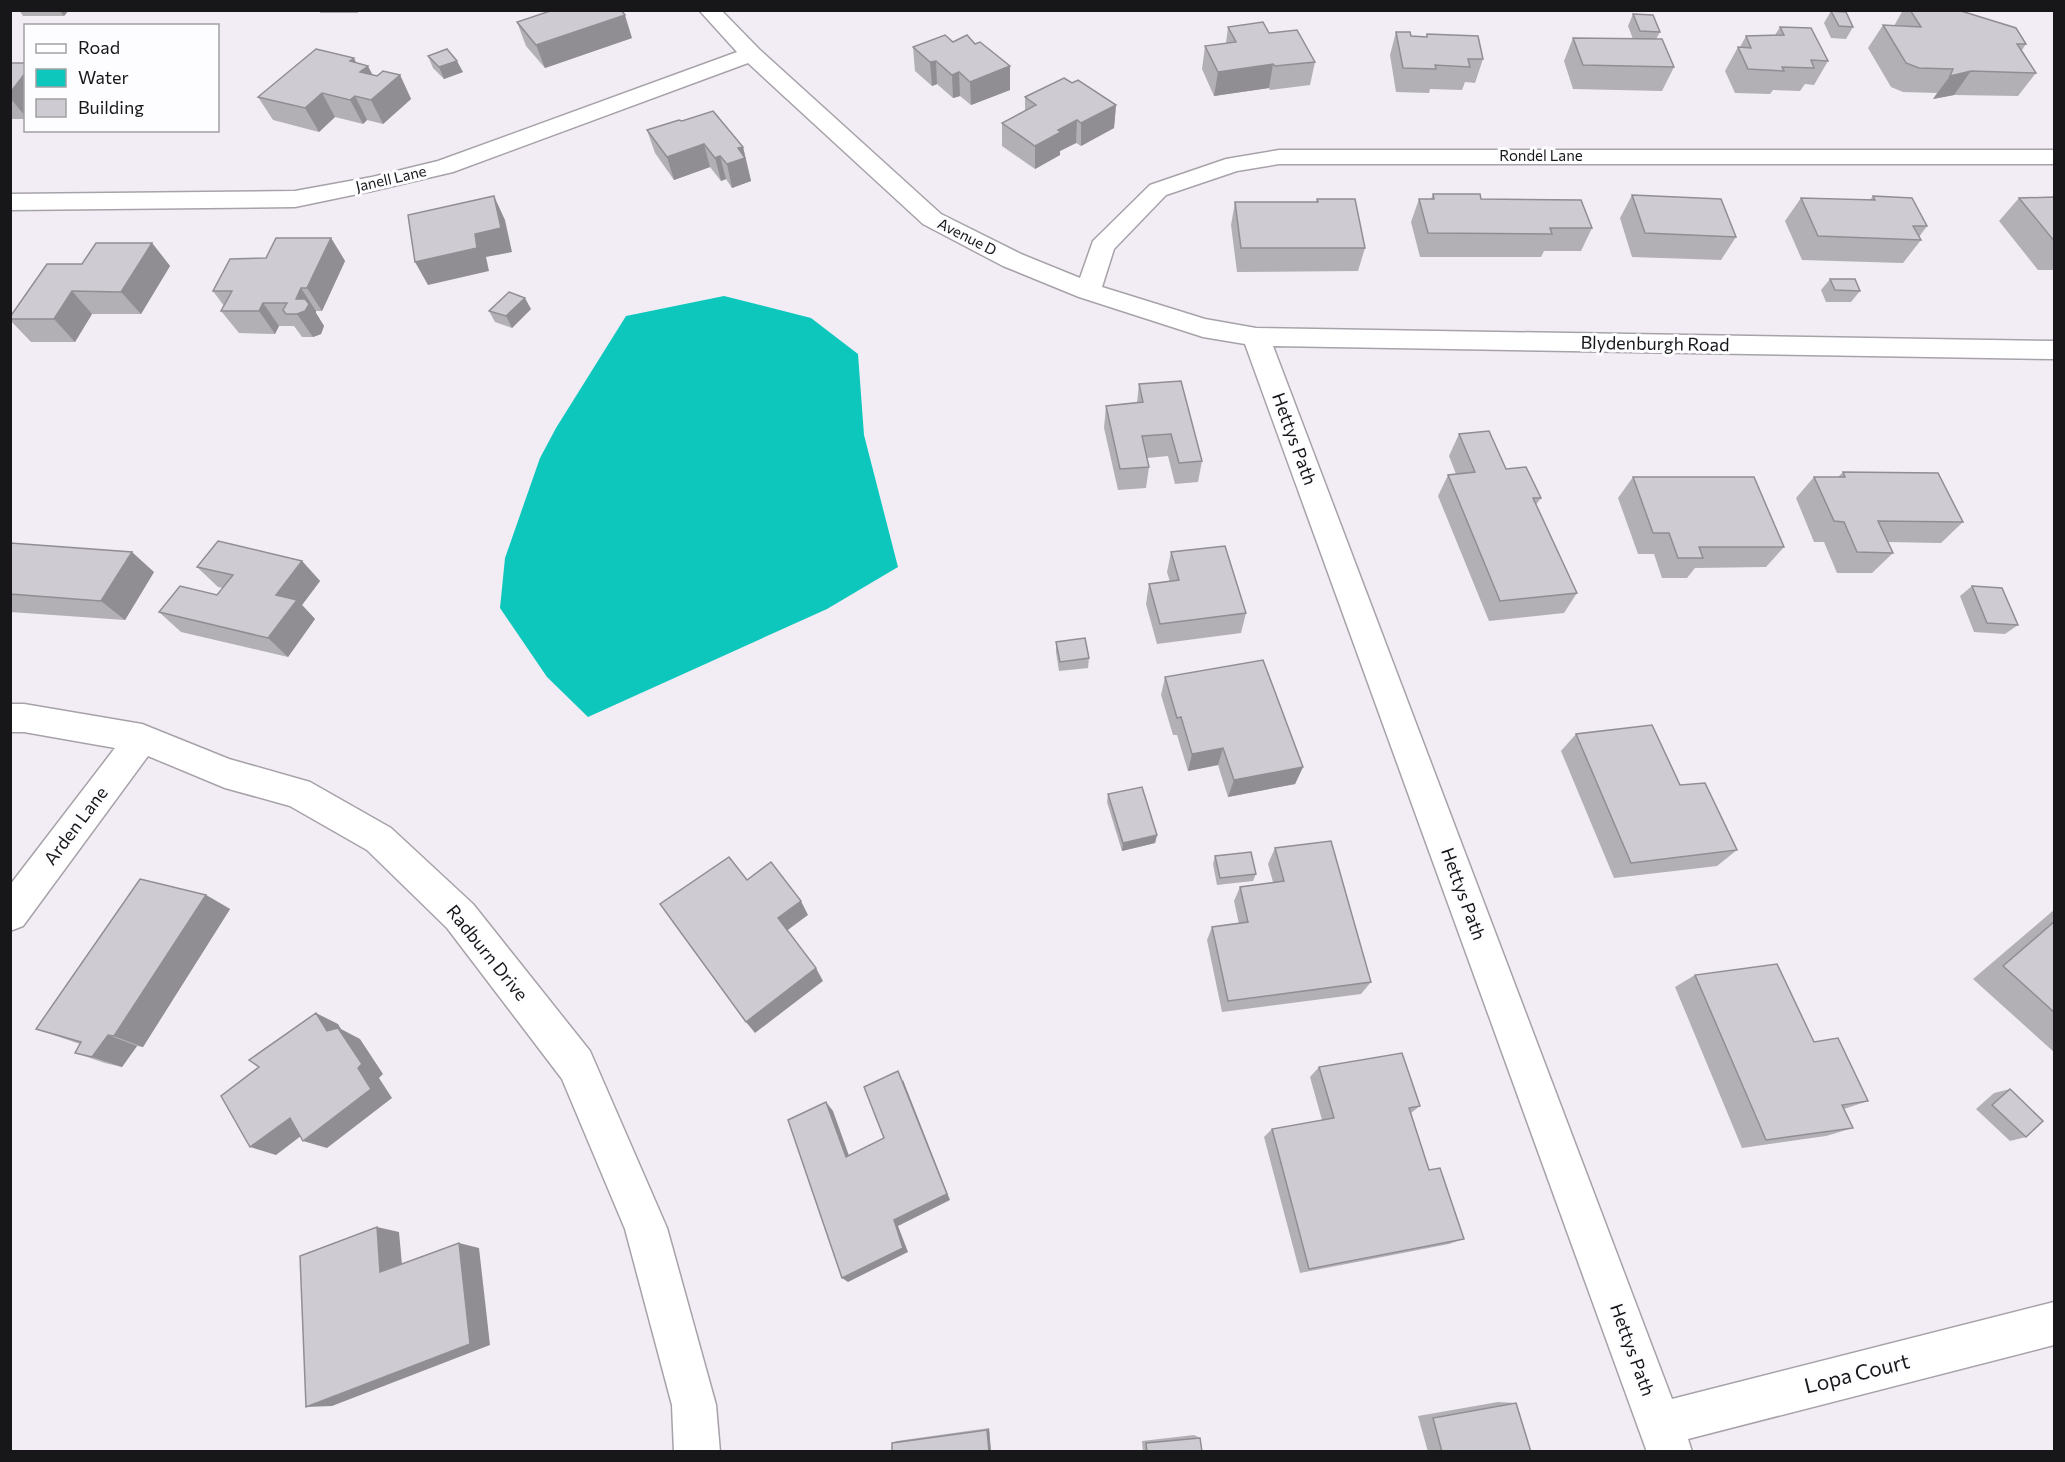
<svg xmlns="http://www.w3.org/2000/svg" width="2065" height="1462" font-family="Commissioner,sans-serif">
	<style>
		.water { fill: #0dc7bd }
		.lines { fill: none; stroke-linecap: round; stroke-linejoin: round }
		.minor-casing { stroke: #a7a2a9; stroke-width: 3 }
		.minor { fill: #fff; fill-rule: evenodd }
		.wall { fill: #b2afb5 }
		.shaded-wall { fill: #918e93 }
		.building { fill: #cfcbd2; stroke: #918e93; stroke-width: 1.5 }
		.labels { text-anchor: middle; stroke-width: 6; stroke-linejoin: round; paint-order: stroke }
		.far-street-label { font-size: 15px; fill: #171618; stroke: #fdfcff }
		.street-label { font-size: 18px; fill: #171618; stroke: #fdfcff }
		.near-street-label { font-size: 21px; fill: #171618; stroke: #fdfcff }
	</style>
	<rect width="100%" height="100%" fill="#f2edf5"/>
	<polygon class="water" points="724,296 811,318 858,354 864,435 898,567 827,609 588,717 547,677 500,608 505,558 540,458 556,428 626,316"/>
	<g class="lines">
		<defs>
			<g id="minor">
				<polygon points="699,10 721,10 759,49 941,214 1021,254 1080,278 1093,241 1150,185 1226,159 1279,150 2054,150 2054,164 1279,164 1237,171 1166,195 1114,249 1102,287 1205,319 1256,328 2054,341 2054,359 1273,346 1672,1399 2054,1302 2054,1345 1688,1439 1692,1452 1647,1452 1245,344 1203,337 1079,297 1003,266 923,224 748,63 453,172 372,191 295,207 10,210 10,194 295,191 372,177 438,161 737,52"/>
				<polygon points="10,704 24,704 142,724 229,759 310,782 391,828 473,904 590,1051 667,1228 716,1405 720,1452 674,1452 672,1405 625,1229 562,1079 447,928 367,850 290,806 225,788 148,756 23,926 10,931 10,885 115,748 24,732 10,732"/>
			</g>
		</defs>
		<use href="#minor" class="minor-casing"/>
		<use href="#minor" class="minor"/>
	</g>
	<g class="wall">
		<polygon points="19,10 69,10 64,16 23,16"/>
		<polygon points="319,10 359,10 358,13 320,13"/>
		<polygon points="1903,10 1958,10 2026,44 2022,50 2036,73 2018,96 1954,95 1933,99 1937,93 1903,92 1891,87 1868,48 1883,25 1894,26"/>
		<polygon points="1831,11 1853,27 1846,39 1831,38 1824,23"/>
		<polygon points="1633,14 1660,32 1656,39 1674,67 1662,91 1573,89 1564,61 1573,38 1633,39 1628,26"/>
		<polygon points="517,22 632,38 545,68 526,46"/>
		<polygon points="1228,27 1269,33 1315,62 1310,85 1270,90 1269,88 1214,96 1202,69 1205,46 1226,43"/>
		<polygon points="1780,27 1828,61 1814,85 1805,84 1800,91 1773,90 1770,94 1735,93 1725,71 1738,47 1740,47 1746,36 1775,35"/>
		<polygon points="1396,32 1411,36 1426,37 1427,34 1483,59 1475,83 1465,82 1462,90 1430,89 1429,93 1396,92 1390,55"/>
		<polygon points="953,42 975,44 1010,66 1010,90 971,105 960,96 953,98 937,84 932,86 915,71 913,47"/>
		<polygon points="428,56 463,72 444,79 433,68"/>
		<rect x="10" y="63" width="16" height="56"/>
		<polygon points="357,63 372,75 377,76 400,75 411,99 383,124 367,120 363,124 335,117 319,132 273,120 258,97"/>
		<polygon points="1072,83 1116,105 1114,128 1081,146 1076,143 1060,151 1060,155 1035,169 1002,146 1002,123 1025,111 1025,97"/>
		<polygon points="97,130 196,130 98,132"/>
		<polygon points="647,130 743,147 751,181 732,188 726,179 721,181 710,167 674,180 655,153"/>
		<polygon points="1433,194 1481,199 1592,228 1581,251 1544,251 1541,257 1420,257 1411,222 1419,199 1431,199"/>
		<polygon points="1632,195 1736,237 1721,260 1632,257 1620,218"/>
		<polygon points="2055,195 2055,270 2038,270 1999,221 2019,198 2052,197"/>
		<polygon points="1873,196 1927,226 1919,237 1921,240 1903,263 1802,260 1785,221 1801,198 1870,200"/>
		<polygon points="1317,199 1365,248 1358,271 1237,272 1231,225 1235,202 1316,202"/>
		<polygon points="331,238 345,261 322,311 316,311 316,313 324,326 321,334 313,337 302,337 294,326 279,326 275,334 239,333 221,311 224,306 213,291 266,258"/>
		<polygon points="152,243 170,266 141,314 92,314 75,342 31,342 10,320 10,317"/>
		<polygon points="1830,279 1860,291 1851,302 1826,302 1821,290"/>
		<polygon points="531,309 512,328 495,322 489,311"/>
		<polygon points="1139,384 1202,461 1198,482 1175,484 1168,456 1147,458 1149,467 1146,488 1118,490 1104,428 1106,406 1137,403"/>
		<polygon points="1459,434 1506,469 1541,498 1536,505 1577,593 1564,613 1489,621 1438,496 1448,475 1456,474 1449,456"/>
		<polygon points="1843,472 1963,522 1941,543 1888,542 1893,553 1872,573 1837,573 1824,542 1814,542 1796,498 1814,477 1838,477"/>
		<polygon points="1633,477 1784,547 1766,567 1695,568 1687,578 1662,578 1654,554 1638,554 1618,498"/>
		<polygon points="10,543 154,572 125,620 10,612"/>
		<polygon points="1171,552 1246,613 1241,633 1157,644 1146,604 1149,584 1170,582 1167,572"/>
		<polygon points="302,561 320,581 302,605 315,619 288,657 181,632 159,612 217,595 223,588 218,587 197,567"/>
		<polygon points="1972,586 2018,625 2005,634 1974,632 1960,596"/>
		<polygon points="1056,642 1089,658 1088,668 1059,671 1056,652"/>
		<polygon points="1165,677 1303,767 1295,784 1228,797 1218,765 1188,771 1177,735 1173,735 1161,695"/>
		<polygon points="1576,734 1680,785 1737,850 1717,866 1614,878 1561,751"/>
		<polygon points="1108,794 1157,835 1155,843 1122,851 1107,802"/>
		<polygon points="1275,848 1371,982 1361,994 1222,1012 1207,940 1212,927 1239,924 1234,901 1240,887 1273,882 1268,864"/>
		<polygon points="1215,856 1256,874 1253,881 1217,885 1213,864"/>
		<polygon points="206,895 230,909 143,1047 137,1046 122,1067 105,1063 75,1053 80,1044 36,1029"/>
		<polygon points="2055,909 2055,1053 1973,979"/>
		<polygon points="1695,975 1814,1042 1868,1101 1844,1109 1853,1128 1826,1136 1742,1148 1675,987"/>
		<polygon points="1319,1067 1420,1106 1411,1113 1429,1170 1464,1239 1449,1244 1300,1273 1264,1137 1272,1129 1322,1120 1310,1077"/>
		<polygon points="2010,1089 2026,1137 2010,1141 1976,1109 1994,1093"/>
		<polygon points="1498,1402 1516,1403 1531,1452 1428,1452 1418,1416"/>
		<polygon points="989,1428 991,1452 892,1452 892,1443 897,1441"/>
		<polygon points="1194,1435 1200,1438 1202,1452 1143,1452 1142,1441"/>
	</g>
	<g class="shaded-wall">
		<polygon points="59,10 69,10 64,16"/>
		<polygon points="625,15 632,38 545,68 536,45"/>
		<polygon points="354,58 361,72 368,66 380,89 350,61"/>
		<polygon points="457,61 463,72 444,79 439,67"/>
		<polygon points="936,61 937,84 932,86 930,62"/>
		<polygon points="1273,64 1269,88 1214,96 1218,72"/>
		<polygon points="1010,66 1010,90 971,105 970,82"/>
		<polygon points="1971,71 1954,95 1933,99 1950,76"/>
		<polygon points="26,72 26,117 10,98 10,93"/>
		<polygon points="959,72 960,96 953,98 952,75"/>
		<polygon points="400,75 411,99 383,124 371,100"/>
		<polygon points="322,93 335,117 319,132 305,108"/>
		<polygon points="355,96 367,120 363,124 350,100"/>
		<polygon points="1116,105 1114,128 1081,146 1081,123"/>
		<polygon points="1077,120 1076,143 1060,151 1060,155 1035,169 1035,146 1058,130"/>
		<polygon points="704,144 710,167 674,180 667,157"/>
		<polygon points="743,147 751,181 732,188 727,164 738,148"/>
		<polygon points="720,156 726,179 721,181 715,158"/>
		<polygon points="494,196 505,220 512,252 486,257 489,271 428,285 415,262"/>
		<polygon points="331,238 345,261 322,311 307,288"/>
		<polygon points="152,243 170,266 141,314 121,292"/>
		<polygon points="301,288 316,311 316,313 324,326 321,334 313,337 297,314 296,299"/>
		<polygon points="72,291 92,314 75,342 54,319"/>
		<polygon points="525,298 531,309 512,328 506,316"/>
		<polygon points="263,303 279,326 275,334 259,311"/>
		<polygon points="132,552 154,572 125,620 101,601"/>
		<polygon points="302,561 320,581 302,605 315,619 288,657 268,638 276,595"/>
		<polygon points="1223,748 1218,765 1188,771 1192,754"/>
		<polygon points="1303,767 1295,784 1228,797 1234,780"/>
		<polygon points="1157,835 1155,843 1122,851 1123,843"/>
		<polygon points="206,895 230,909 143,1047 114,1036"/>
		<polygon points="801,901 808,915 785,932 778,918"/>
		<polygon points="816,968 823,981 755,1033 746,1022"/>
		<polygon points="316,1013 338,1024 341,1029 360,1039 383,1074 379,1078 392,1098 327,1148 303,1141 358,1068 327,1031"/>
		<polygon points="108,1035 137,1046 122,1067 92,1057"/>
		<polygon points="903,1080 950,1200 898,1226 908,1252 848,1282 842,1278"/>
		<polygon points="826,1102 833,1111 852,1164 846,1157"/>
		<polygon points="290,1118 314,1126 276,1155 250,1147"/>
		<polygon points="377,1227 399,1232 403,1276 380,1272"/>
		<polygon points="459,1243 479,1248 490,1345 332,1406 306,1407"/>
		<polygon points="989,1428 991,1452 989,1452 987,1430"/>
	</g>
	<g class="building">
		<polygon points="553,10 621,10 625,15 536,45 517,22"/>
		<polygon points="1910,10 1958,10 2016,28 2026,44 2017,44 2036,73 1971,71 1950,76 1953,69 1919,68 1906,63 1883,25 1921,27"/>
		<polygon points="1831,11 1846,12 1853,27 1839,26"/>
		<polygon points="1633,14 1653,15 1660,32 1640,31"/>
		<polygon points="1263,22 1269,33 1297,30 1315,62 1275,66 1273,64 1218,72 1205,46 1236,42 1228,27"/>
		<polygon points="1780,27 1811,28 1828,61 1811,60 1814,68 1782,67 1784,71 1748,69 1738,47 1751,48 1746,36 1784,35"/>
		<polygon points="1396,32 1410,32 1411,36 1427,37 1427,34 1478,36 1483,59 1468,59 1470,67 1435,65 1436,69 1403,68"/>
		<polygon points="945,35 953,42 967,35 975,44 980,42 1010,66 970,82 959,72 952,75 936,61 930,62 913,47"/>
		<polygon points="1573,38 1662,39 1674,67 1583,65"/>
		<polygon points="316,49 354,58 350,61 368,66 360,72 377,76 383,71 400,75 371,100 355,96 350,100 322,93 305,108 258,97"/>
		<polygon points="447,49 457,61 439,67 428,56"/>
		<polygon points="10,63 26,63 26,72 10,93"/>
		<polygon points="1064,78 1072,83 1078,80 1116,105 1081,123 1077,120 1058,130 1061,132 1035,146 1002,123 1036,105 1025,97"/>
		<polygon points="713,111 743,147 738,148 745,158 727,164 720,156 715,158 704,144 667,157 647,130 679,120 682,121"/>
		<polygon points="1433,194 1480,194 1481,199 1581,200 1592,228 1550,228 1552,234 1428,233 1419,199 1434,199"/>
		<polygon points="1632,195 1721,199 1736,237 1645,233"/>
		<polygon points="494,196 501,228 475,234 477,248 415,262 408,215"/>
		<polygon points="1873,196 1912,198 1927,226 1913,226 1921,240 1818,236 1801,198 1875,200"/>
		<polygon points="2055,197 2055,242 2019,198"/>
		<polygon points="1317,199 1355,199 1365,248 1241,248 1235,202 1318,202"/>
		<polygon points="276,238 331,238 307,288 301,288 296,299 305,299 309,304 305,311 297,314 286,314 283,310 287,303 263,303 259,311 221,311 232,291 213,291 230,259 266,258"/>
		<polygon points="96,243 152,243 121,292 72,291 54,319 10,319 10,317 47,264 82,264"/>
		<polygon points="1830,279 1855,279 1860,291 1835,290"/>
		<polygon points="509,292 525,298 506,316 489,311"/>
		<polygon points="1181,381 1202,461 1179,463 1171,434 1142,436 1149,467 1120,469 1106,406 1143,402 1139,384"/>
		<polygon points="1489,431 1506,469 1526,467 1541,498 1533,498 1577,593 1500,601 1448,475 1475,472 1459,434"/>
		<polygon points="1843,472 1938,473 1963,522 1878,521 1893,553 1857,552 1844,522 1834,521 1814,477 1845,477"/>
		<polygon points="1633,477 1754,477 1784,547 1699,547 1703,558 1678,558 1669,533 1653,533"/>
		<polygon points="218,541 302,561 276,595 297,600 268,638 159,612 180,586 217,595 233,575 197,567"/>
		<polygon points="10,543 132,552 101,601 10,594"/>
		<polygon points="1225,546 1246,613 1160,624 1149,584 1179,580 1171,552"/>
		<polygon points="1972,586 2002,588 2018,625 1987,623"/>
		<polygon points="1085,638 1089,658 1060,662 1056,642"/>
		<polygon points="1263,660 1303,767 1234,780 1223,748 1192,754 1181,717 1177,718 1165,677"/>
		<polygon points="1652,725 1680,785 1705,783 1737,850 1631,863 1576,734"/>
		<polygon points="1142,787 1157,835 1123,843 1108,794"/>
		<polygon points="1331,841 1371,982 1228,1001 1212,927 1248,922 1240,887 1284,881 1275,848"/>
		<polygon points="1251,852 1256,874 1220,878 1215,856"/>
		<polygon points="729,857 747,880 771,862 801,901 778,918 816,968 746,1022 660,904"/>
		<polygon points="140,879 206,895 114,1036 108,1035 92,1057 75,1053 81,1042 36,1029"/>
		<polygon points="2055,921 2055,1013 2003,966"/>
		<polygon points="1777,964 1814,1042 1838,1038 1868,1101 1842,1105 1853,1128 1766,1140 1695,975"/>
		<polygon points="316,1013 327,1031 338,1028 362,1064 358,1068 371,1089 303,1141 290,1118 250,1147 221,1096 259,1067 249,1060"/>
		<polygon points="1402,1053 1420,1106 1409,1108 1429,1170 1440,1168 1464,1239 1309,1269 1272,1129 1334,1118 1319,1067"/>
		<polygon points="898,1071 947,1194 894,1220 903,1248 842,1278 788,1120 826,1102 846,1157 884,1138 864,1087"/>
		<polygon points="2010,1089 2043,1121 2026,1137 1992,1105"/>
		<polygon points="377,1227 380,1272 459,1243 470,1344 306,1407 300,1256"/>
		<polygon points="1516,1403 1531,1452 1442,1452 1433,1418"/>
		<polygon points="987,1430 989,1452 892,1452 892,1443"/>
		<polygon points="1200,1438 1202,1452 1147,1452 1146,1443"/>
	</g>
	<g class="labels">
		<g class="far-street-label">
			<text x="1541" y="161">Rondel Lane</text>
			<text transform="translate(391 179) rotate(-13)" y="5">Janell Lane</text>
			<text transform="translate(967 237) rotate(27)" y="5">Avenue D</text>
		</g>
		<g class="street-label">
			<text transform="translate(1655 344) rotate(1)" y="6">Blydenburgh Road</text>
			<text transform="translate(1294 439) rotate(70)" y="6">Hettys Path</text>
			<text transform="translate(76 826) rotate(-53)" y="6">Arden Lane</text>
			<text transform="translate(1463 894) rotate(70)" y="6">Hettys Path</text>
			<text transform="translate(487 953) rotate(51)" y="6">Radburn Drive</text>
			<text transform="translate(1632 1350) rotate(70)" y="6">Hettys Path</text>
		</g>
		<g class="near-street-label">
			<text transform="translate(1857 1374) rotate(-14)" y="7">Lopa Court</text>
		</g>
	</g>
	<rect width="2065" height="1462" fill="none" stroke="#171618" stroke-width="24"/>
	<rect x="24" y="24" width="195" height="108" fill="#fdfcff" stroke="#a1a0a3" stroke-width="1.5"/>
	<rect x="36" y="44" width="30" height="9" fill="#ffffff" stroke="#a1a0a3" stroke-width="1.5"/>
	<text x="78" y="54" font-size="18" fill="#171618">Road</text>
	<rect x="36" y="69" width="30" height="18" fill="#0dc7bd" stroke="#a1a0a3" stroke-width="1.5"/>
	<text x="78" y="84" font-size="18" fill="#171618">Water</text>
	<rect x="36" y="99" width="30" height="18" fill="#cfcbd2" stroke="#a1a0a3" stroke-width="1.5"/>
	<text x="78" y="114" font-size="18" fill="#171618">Building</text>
</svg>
